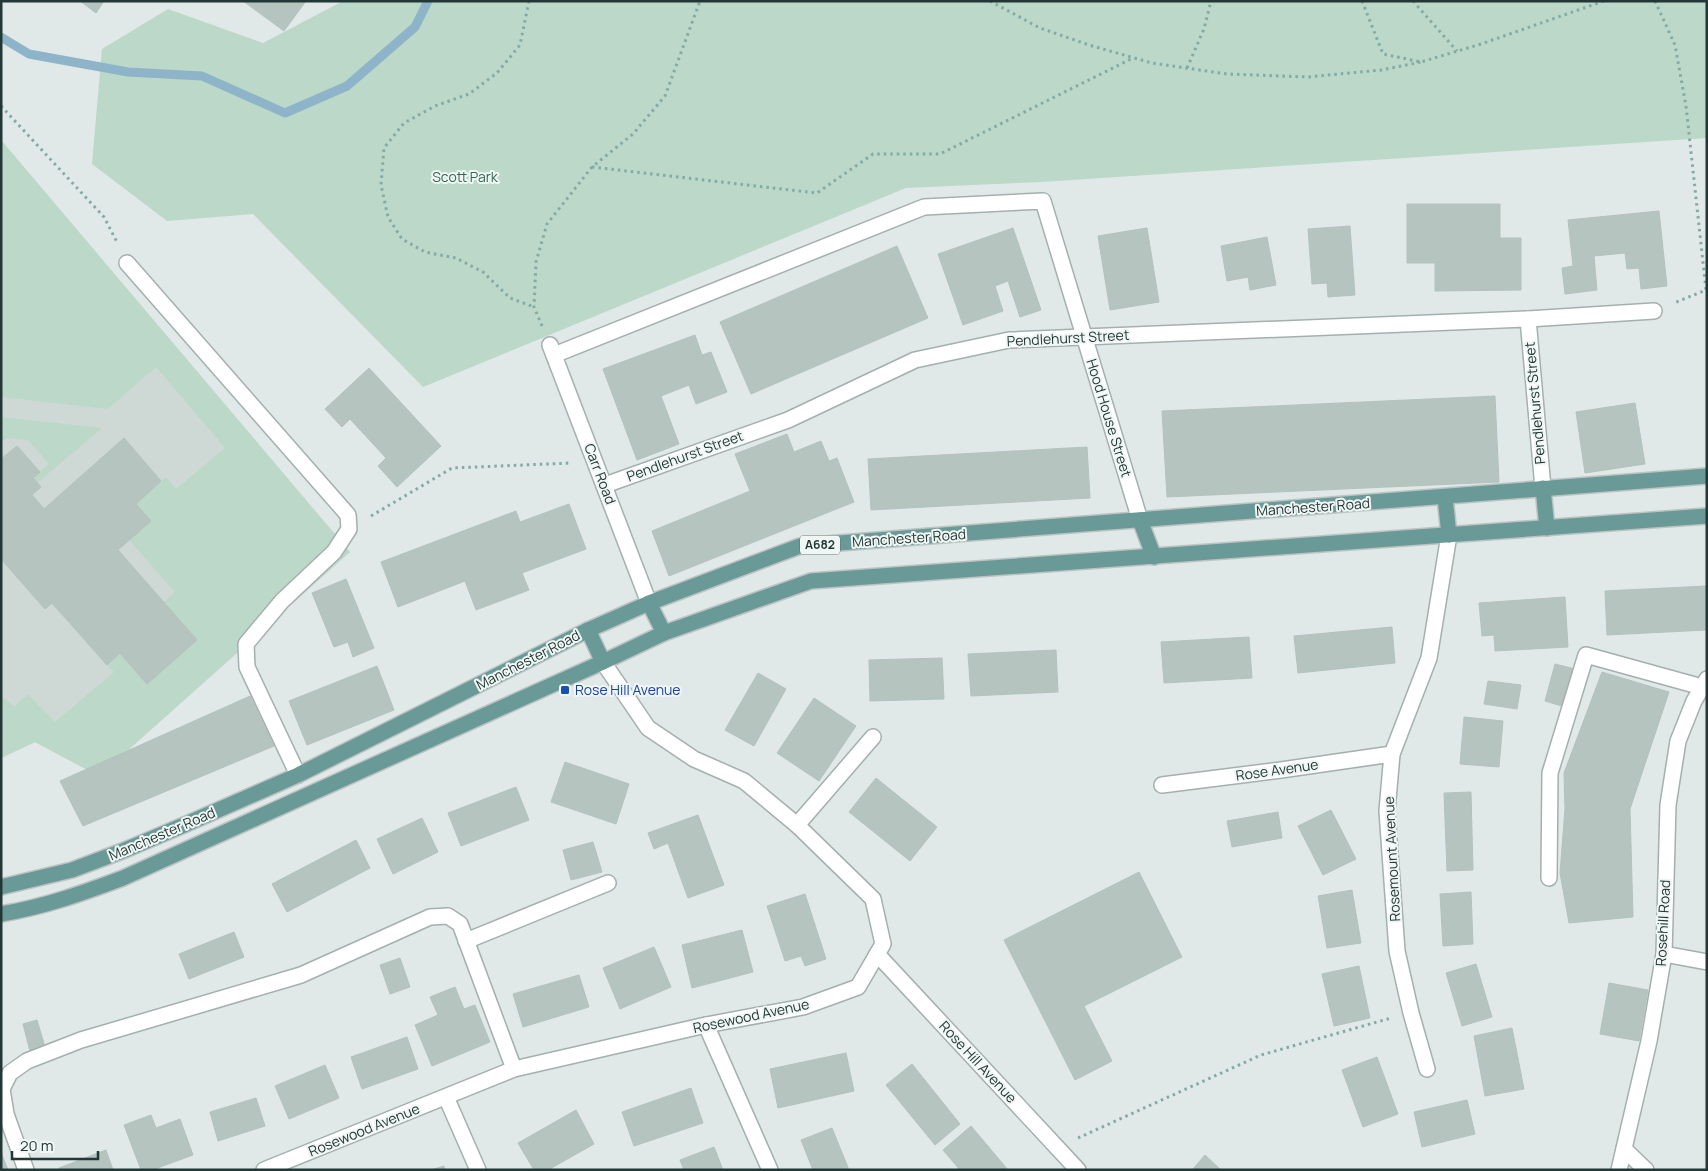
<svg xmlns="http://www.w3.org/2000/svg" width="1708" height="1171" font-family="Manrope,sans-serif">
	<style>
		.built { fill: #ced9d6 }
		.green { fill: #bbd8c9 }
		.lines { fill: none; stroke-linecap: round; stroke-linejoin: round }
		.stream { stroke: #8db4c9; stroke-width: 9 }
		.building { fill: #b6c4c0; stroke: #b3c2bf }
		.minor-casing { stroke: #a4b0ae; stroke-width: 18 }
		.major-casing { stroke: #bdc3c3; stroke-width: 18 }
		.path { stroke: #84aaa5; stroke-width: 3; stroke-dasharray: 2.5 4; stroke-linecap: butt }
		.minor { stroke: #fff; stroke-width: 15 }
		.major { stroke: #699a97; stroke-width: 15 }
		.transit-dot { fill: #1a4fb4; stroke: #f0f6f4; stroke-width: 2 }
		.labels { text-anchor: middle; stroke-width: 4; stroke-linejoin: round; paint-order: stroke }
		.shield { fill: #f0f6f4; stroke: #60716f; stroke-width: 1 }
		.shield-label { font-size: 12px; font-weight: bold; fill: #233836 }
		.park-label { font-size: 14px; fill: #316a52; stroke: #f0f6f4 }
		.street-label { font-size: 14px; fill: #233836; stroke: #f0f6f4 }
		.transit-label { font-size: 14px; fill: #164399; stroke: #f0f6f4; text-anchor: start }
	</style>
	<rect width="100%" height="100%" fill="#e0e9e7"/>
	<polygon class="built" points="1,140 350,552 99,776 35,742 1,758"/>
	<g class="green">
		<polygon points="343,1 1707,1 1707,138 1041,182 906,188 423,387 253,214 167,221 92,164 102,49 168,9 263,43"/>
		<polygon points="1,140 350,552 99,776 35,742 1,758 1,700 4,698 14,707 28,694 55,722 114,672 107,665 120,653 197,640 164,602 175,592 129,540 136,504 166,477 176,489 225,448 156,367 108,409 1,397"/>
		<polygon points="1,417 102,428 37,483 33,478 49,464 28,440 7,438 1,442"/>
	</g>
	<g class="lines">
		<polyline class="stream" points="1,37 29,54 128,72 202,76 285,113 347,86 415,27 428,1"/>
	</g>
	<g class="building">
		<polygon points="80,1 104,1 96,13"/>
		<polygon points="243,1 306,1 284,31"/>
		<polygon points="1407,204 1500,204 1500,238 1521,238 1521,290 1435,291 1435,263 1407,263"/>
		<polygon points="1659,211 1667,286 1641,289 1639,268 1627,269 1625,253 1594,256 1597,290 1565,294 1562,268 1573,266 1568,220"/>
		<polygon points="1350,226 1355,295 1328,297 1327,283 1312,284 1308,229"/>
		<polygon points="1013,228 1041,310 1020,317 1008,281 995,286 1003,311 963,325 938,254"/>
		<polygon points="1147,228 1159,302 1110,310 1098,236"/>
		<polygon points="1267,237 1276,285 1250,290 1248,277 1227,281 1221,246"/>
		<polygon points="897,246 928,318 751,394 720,322"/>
		<polygon points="695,335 702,355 711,352 727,392 696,404 689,385 661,396 679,444 637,460 603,369"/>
		<polygon points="369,368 441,446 397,487 378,466 386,458 350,419 342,427 325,409"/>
		<polygon points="1495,396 1499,482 1167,497 1162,411"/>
		<polygon points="1635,403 1645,464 1585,473 1576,412"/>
		<polygon points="787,434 794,452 821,441 829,461 837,458 854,502 669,576 652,531 750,491 735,454"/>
		<polygon points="124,438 161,481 136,504 151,521 118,550 197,640 147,684 120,653 107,665 52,603 45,609 1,559 1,459 17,446 40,472 33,478 41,487 32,495 44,509"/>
		<polygon points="1087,447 1090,498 871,510 868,459"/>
		<polygon points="569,504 586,549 522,573 529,590 476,610 465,581 398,607 381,562 516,511 520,522"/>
		<polygon points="346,579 374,648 353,657 348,642 334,647 312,593"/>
		<polygon points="1706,586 1707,586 1707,630 1607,635 1605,591"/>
		<polygon points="1565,597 1568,647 1495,651 1494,635 1482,636 1479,603"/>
		<polygon points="1392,627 1395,663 1298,673 1294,636"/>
		<polygon points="1249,637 1252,678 1164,683 1161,642"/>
		<polygon points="1056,650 1058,692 971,696 968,654"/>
		<polygon points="942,658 944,699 870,701 869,660"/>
		<polygon points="1555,664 1575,669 1565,707 1545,701"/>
		<polygon points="377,666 394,710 307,745 289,701"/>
		<polygon points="1602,672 1669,692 1630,809 1633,917 1569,923 1560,873 1565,809 1564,773"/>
		<polygon points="758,673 786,689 754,746 725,730"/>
		<polygon points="1488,681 1521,685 1517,709 1484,704"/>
		<polygon points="250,696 274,746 83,826 60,781"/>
		<polygon points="814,698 856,726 819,781 777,753"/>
		<polygon points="1464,717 1503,721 1499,767 1460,764"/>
		<polygon points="565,762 629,784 616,824 551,802"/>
		<polygon points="876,778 937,827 910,861 849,812"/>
		<polygon points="516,787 529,820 461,846 448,813"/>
		<polygon points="1471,792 1473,870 1447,871 1444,793"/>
		<polygon points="1331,810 1356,859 1323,875 1298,826"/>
		<polygon points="1278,812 1282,838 1232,847 1227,821"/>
		<polygon points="698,815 724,885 688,898 668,843 654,849 648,833"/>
		<polygon points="422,818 438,852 393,874 377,839"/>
		<polygon points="356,840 370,868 287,912 272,884"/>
		<polygon points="593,842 602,872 571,880 563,850"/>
		<polygon points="1139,872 1182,957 1084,1006 1112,1061 1075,1080 1004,940"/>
		<polygon points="1352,890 1361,943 1327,948 1318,896"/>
		<polygon points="1471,892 1473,944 1443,946 1440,894"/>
		<polygon points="805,894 826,959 805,966 801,956 785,961 767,906"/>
		<polygon points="742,930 753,972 692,988 682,945"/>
		<polygon points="234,932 244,957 189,979 179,954"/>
		<polygon points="654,947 671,987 620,1009 603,968"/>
		<polygon points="400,958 410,987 390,994 380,965"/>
		<polygon points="1476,964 1492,1017 1462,1026 1446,973"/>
		<polygon points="1359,966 1370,1018 1334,1026 1322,974"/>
		<polygon points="579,975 589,1007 523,1027 513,994"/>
		<polygon points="1609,983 1648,990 1639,1041 1600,1034"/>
		<polygon points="455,987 464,1009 475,1005 490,1042 432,1066 415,1025 438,1015 430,997"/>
		<polygon points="37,1020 45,1047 30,1051 23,1024"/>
		<polygon points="1512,1028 1524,1089 1485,1096 1474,1036"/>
		<polygon points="407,1037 418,1069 362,1089 351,1057"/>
		<polygon points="846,1053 854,1091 778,1108 770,1069"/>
		<polygon points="1377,1057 1398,1114 1363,1127 1342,1070"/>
		<polygon points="912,1064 960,1124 935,1145 886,1085"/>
		<polygon points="325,1065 339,1098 289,1119 275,1086"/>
		<polygon points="691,1088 703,1123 634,1146 622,1112"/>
		<polygon points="256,1098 265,1126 218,1141 210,1112"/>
		<polygon points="1467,1100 1475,1134 1422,1147 1414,1112"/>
		<polygon points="576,1110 594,1144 548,1170 534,1170 518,1143"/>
		<polygon points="151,1115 156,1128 180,1119 193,1155 152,1170 141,1170 124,1125"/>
		<polygon points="971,1126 1008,1170 960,1170 943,1150"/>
		<polygon points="832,1128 849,1170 813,1170 801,1140"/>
		<polygon points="714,1147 723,1170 684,1170 680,1160"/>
		<polygon points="106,1150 113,1170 60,1170 59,1168"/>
		<polygon points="1,1152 8,1170 1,1170"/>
		<polygon points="1205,1155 1221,1170 1192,1170"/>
		<polygon points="444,1166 445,1170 431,1170"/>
	</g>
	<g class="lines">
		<defs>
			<g id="minor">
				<polyline points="127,263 348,515 349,529 334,552 282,601 246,644 247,667 298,775"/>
				<polyline points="1528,319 1654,311"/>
				<polyline points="550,345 649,603"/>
				<polyline points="554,355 924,207 1043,201 1140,520"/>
				<polyline points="605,485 788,420 915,360 1009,340 1528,319 1543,488"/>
				<polyline points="1162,785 1281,770 1392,754"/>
				<polyline points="797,825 873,737"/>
				<polyline points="1549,878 1550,773 1586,655 1702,687"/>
				<polyline points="466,941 608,883"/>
				<polyline points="877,954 1078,1170"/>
				<polyline points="1664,954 1707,962"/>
				<polyline points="706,1025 770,1170"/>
				<polyline points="1427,1069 1411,1013 1397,951 1387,811 1392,754 1429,658 1449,535"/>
				<polyline points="446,1097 478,1170"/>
				<polyline points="1624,1149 1646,1170"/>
				<polyline points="26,1170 6,1114 2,1089 10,1073 27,1061 81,1040 301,975 430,917 448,916 460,924 514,1069"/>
				<polyline points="264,1170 514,1069 706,1025 803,1007 858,987 883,944 873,899 797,825 744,781 694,759 648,728 603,662"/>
				<polyline points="1619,1170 1649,1041 1664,954 1668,805 1678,741 1694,701 1707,679"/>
			</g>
			<g id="major">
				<polyline points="1543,488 1547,528"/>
				<polyline points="1445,497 1449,535"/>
				<polyline points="1140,520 1154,557"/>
				<polyline points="649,603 664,633"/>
				<polyline points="588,630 603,662"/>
				<polyline points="1,887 72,870 125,850 184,825 298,775 588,630 649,603 800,546 1707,476"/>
				<path d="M1,914C44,907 83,893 123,878L603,662L664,633L811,581L1707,516"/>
			</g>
		</defs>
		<use href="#minor" class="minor-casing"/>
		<use href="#major" class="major-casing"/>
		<g class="path">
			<polyline points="529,1 520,45 497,73 469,94 435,106 404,123 384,148 381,185 388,217 402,239 425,252 456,258 483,272 510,298 534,307"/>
			<polyline points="990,1 1040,28 1089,45 1152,63 1227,74 1308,77 1381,70 1421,62"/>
			<polyline points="1362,1 1383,54 1421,62 1481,44 1604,1"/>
			<polyline points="1413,1 1457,51"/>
			<polyline points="1655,1 1675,45 1686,106 1706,290 1674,303"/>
			<polyline points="1187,68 1204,29 1211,1"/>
			<polyline points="1,106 104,217 118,244"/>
			<polyline points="592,167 817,193 873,154 940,154 1133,58"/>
			<polyline points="542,326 534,307 536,262 547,224 592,167 633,134 665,96 700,1"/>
			<polyline points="371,516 452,468 571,463"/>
			<polyline points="1078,1138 1261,1055 1391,1018"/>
		</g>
		<use href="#minor" class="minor"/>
		<use href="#major" class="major"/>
	</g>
	<rect class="transit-dot" x="560" y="685" width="10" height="10" rx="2.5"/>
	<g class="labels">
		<rect class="shield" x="800" y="535.5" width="40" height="19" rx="4"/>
		<g class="shield-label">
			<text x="820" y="549">A682</text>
		</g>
		<g class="park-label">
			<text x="465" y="182">Scott Park</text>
		</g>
		<g class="street-label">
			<text transform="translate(1068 338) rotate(-3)" y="5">Pendlehurst Street</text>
			<text transform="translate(1535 403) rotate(-95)" y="5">Pendlehurst Street</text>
			<text transform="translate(1109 418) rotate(73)" y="5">Hood House Street</text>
			<text transform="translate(685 456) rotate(-20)" y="5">Pendlehurst Street</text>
			<text transform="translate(600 474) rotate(69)" y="5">Carr Road</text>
			<text transform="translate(1313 507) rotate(-4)" y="5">Manchester Road</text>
			<text transform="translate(909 538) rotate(-4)" y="5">Manchester Road</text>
			<text transform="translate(528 660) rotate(-27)" y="5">Manchester Road</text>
			<text transform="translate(1277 770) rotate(-8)" y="5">Rose Avenue</text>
			<text transform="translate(162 834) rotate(-23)" y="5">Manchester Road</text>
			<text transform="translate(1392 859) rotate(-93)" y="5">Rosemount Avenue</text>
			<text transform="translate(1663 923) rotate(-87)" y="5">Rosehill Road</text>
			<text transform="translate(751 1016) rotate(-12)" y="5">Rosewood Avenue</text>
			<text transform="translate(978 1062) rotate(47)" y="5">Rose Hill Avenue</text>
			<text transform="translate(364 1130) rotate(-22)" y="5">Rosewood Avenue</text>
		</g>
		<g class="transit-label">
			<text x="575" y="695">Rose Hill Avenue</text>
		</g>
	</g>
	<rect width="1708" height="1171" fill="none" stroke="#233836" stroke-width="5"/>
	<path d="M12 1151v8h86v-8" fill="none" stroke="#233836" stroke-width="2.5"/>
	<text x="20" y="1151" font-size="15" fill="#233836" stroke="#f0f6f4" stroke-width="4" paint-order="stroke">20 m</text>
</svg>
